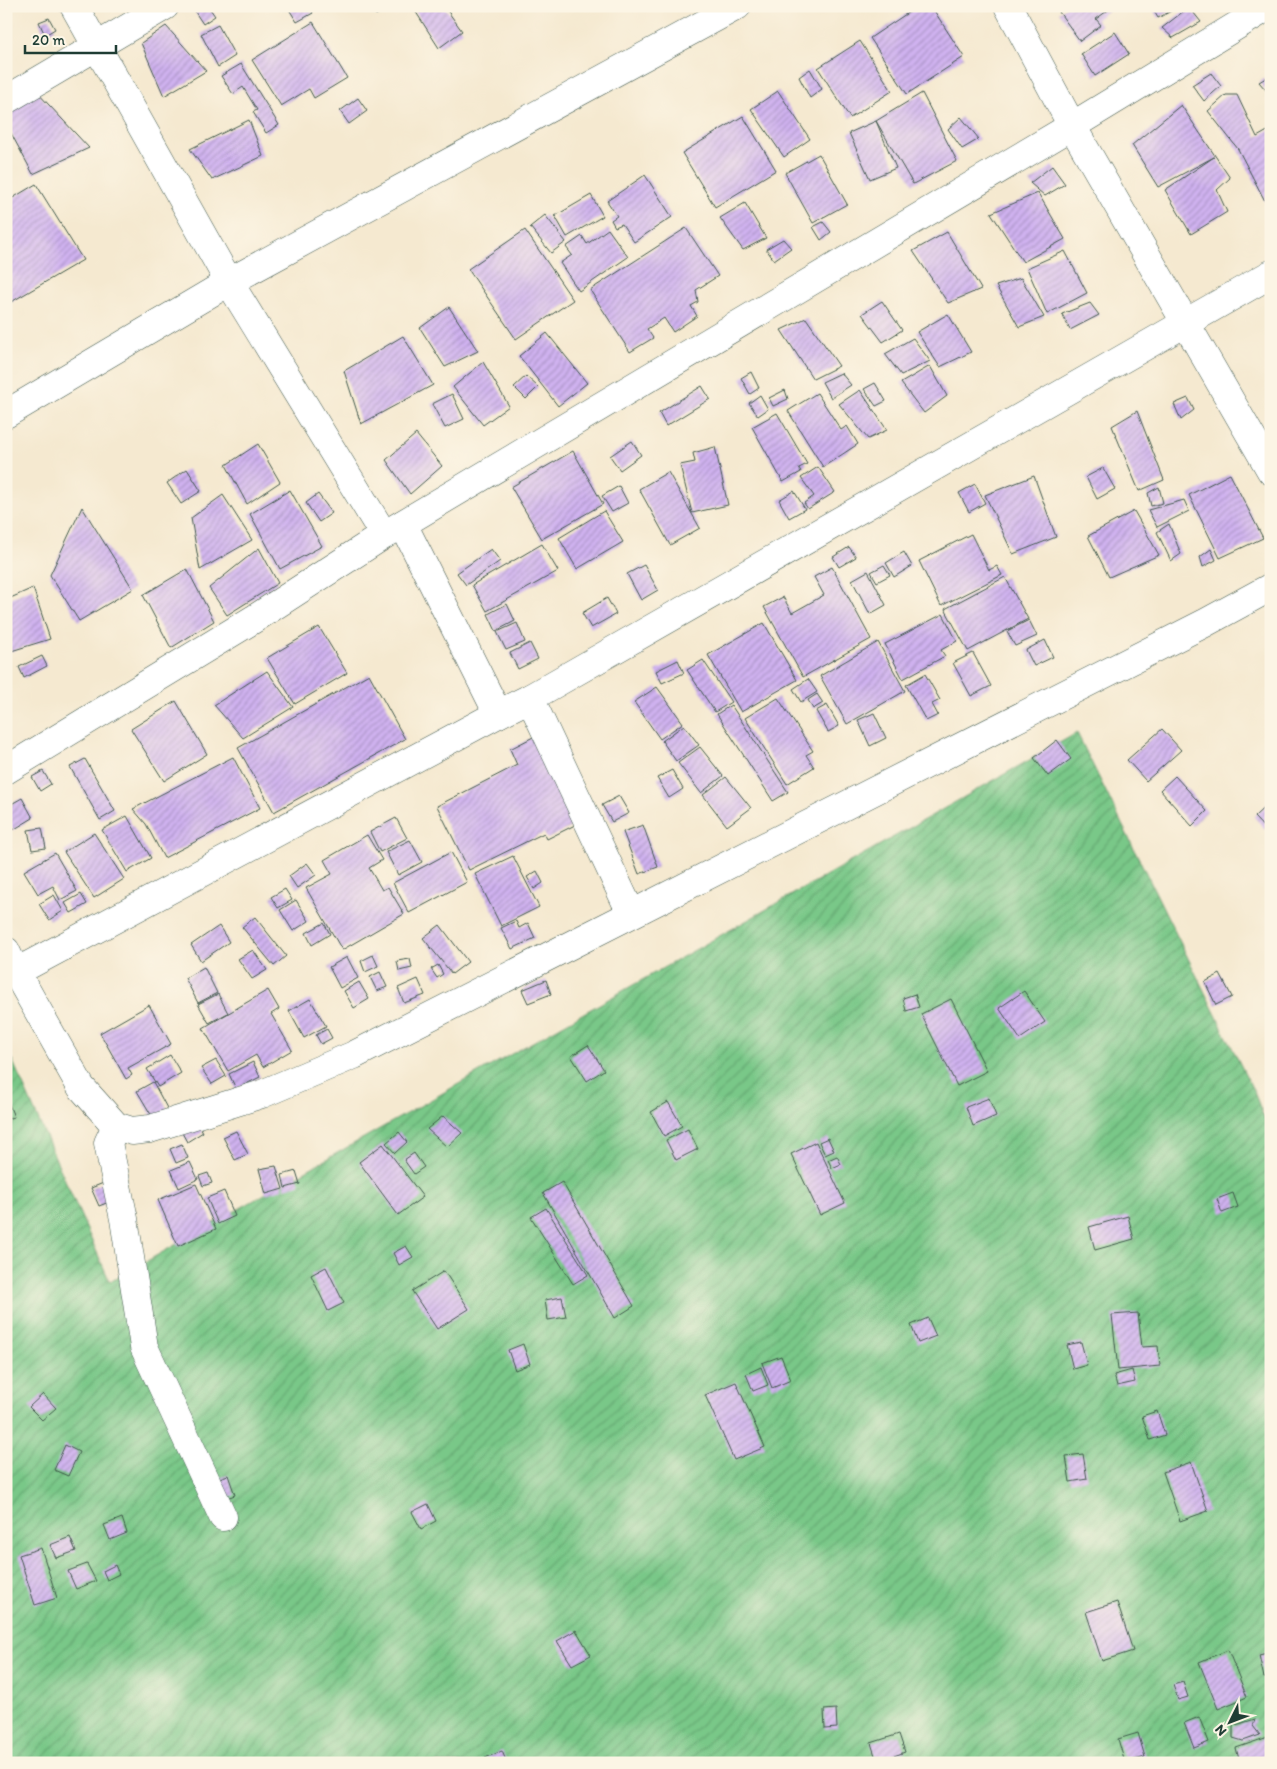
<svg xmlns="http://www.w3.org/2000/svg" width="1277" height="1769" font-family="Itim,sans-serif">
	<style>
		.garden { fill: url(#garden-furrows); stroke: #4c825e }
		.building { fill: url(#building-hatch) }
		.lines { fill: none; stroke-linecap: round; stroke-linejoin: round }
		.minor-casing { stroke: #3f574b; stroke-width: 29 }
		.minor { stroke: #fff; stroke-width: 28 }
	</style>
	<defs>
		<pattern id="garden-furrows" width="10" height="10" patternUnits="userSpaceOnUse" patternTransform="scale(1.25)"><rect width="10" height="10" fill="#79c888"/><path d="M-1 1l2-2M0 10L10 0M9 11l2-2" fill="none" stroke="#63a470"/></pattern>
		<pattern id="building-hatch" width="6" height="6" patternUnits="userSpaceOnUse" patternTransform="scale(1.25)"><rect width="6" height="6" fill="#d0b2f0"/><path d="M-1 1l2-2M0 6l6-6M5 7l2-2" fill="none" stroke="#a892c3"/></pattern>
	</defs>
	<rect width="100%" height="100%" fill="#fcf5e5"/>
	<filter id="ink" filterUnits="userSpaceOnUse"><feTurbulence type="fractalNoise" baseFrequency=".02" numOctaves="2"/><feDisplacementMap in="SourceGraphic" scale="10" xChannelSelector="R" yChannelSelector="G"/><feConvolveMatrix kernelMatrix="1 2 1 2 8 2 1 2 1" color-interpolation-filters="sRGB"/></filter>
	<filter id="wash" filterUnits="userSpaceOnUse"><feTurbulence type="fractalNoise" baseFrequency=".0096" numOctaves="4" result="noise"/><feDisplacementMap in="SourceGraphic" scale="20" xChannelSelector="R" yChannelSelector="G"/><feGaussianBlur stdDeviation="1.12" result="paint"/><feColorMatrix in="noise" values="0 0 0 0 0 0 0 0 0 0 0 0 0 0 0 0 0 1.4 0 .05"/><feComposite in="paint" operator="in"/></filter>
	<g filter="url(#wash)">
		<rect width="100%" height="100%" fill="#f5e9d0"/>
		<polygon class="garden" points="1077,733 1254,1092 1271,1135 1271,1763 6,1763 6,1046 110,1282"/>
		<g id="blocks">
			<g class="building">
				<polygon points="203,6 208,6 215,16 203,24 195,12"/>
				<polygon points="287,6 309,6 313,13 297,22"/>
				<polygon points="370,6 388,6 376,15"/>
				<polygon points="412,6 444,6 462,31 439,48"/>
				<polygon points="918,6 931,6 964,57 907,94 870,38"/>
				<polygon points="1067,6 1114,6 1096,19 1101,25 1080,41 1059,12"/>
				<polygon points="1151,6 1168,6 1171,11 1158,18"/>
				<polygon points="1189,7 1201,22 1173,38 1162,28"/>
				<polygon points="49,18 55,29 45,35 39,22"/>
				<polygon points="313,22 347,78 314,98 309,89 281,106 252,60"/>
				<polygon points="218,25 235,56 218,67 201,34"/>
				<polygon points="166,26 206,71 164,96 141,43"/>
				<polygon points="1115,32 1129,54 1095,76 1081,54"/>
				<polygon points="860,41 892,91 850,118 818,68"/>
				<polygon points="241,64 279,125 266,133 253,112 257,110 243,87 233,94 221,76"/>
				<polygon points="810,69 822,89 810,98 799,77"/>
				<polygon points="1211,73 1221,86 1204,101 1192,85"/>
				<polygon points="1271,75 1271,96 1259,82"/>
				<polygon points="36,91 89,148 33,174 6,124 6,109"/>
				<polygon points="778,91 810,139 784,157 751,109"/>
				<polygon points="922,93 957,161 913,184 876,121 896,168 870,179 849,133 876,121"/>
				<polygon points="1226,95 1237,95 1257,137 1271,129 1271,199 1265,201 1238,149 1208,111"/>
				<polygon points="358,98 367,111 349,124 340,111"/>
				<polygon points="1181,105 1230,178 1217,190 1227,212 1191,234 1165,190 1214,157 1158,187 1132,145"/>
				<polygon points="743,116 776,170 715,207 682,153"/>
				<polygon points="961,117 979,139 962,149 948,129"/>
				<polygon points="249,120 263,156 212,180 190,149"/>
				<polygon points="819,154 847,204 813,223 785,173"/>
				<polygon points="1052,166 1065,184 1045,196 1030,183"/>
				<polygon points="645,175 672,217 634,242 622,224 615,227 611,220 617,216 607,201"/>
				<polygon points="36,184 83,260 6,305 6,202"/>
				<polygon points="1038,193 1065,239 1023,262 991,213"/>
				<polygon points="591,195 603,216 567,237 555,216"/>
				<polygon points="745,203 766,238 743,250 720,218"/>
				<polygon points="545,215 566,242 551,253 530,227"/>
				<polygon points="823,222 831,232 821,240 813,227"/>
				<polygon points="686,228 718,276 696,290 698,302 691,306 697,316 673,332 664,318 647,329 653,338 630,352 590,290"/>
				<polygon points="608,229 628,257 579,291 560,263 572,255 566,247 582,236 587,244"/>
				<polygon points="525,230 573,300 516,339 468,269"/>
				<polygon points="947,232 981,289 948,303 913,251"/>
				<polygon points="783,239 791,248 774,260 766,249"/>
				<polygon points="1065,251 1087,293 1047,314 1027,268"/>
				<polygon points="1021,278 1044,317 1019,327 996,286"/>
				<polygon points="882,301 902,330 883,342 862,314"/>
				<polygon points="1090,303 1099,315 1070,330 1062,314"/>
				<polygon points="449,307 478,351 445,367 420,328"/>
				<polygon points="948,314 971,352 940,367 917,332"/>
				<polygon points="806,318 839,366 813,379 781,330"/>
				<polygon points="547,333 587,383 558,406 519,356"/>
				<polygon points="403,336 433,385 361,424 344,371"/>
				<polygon points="913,338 930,361 901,375 885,354"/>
				<polygon points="483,362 509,406 483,425 453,387"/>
				<polygon points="930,366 947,396 924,413 901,383"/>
				<polygon points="751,372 759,388 750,394 741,378"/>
				<polygon points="841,373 851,385 831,398 822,382"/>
				<polygon points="526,376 538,387 526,399 514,387"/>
				<polygon points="875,383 886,401 876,406 864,389"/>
				<polygon points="702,386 710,399 666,426 659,413"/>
				<polygon points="785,390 788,399 773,406 769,398"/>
				<polygon points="860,390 887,430 868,439 839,404"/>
				<polygon points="817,393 841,430 847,426 858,444 823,467 788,411"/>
				<polygon points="452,394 464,419 445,428 432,404"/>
				<polygon points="760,395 768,409 758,416 749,403"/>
				<polygon points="1188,398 1194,410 1181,420 1174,404"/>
				<polygon points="1137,411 1164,480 1139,491 1112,426"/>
				<polygon points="777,413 807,464 799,468 801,472 783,482 752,427"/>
				<polygon points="416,434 442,466 410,494 386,460"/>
				<polygon points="632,441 641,455 620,470 610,456"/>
				<polygon points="258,444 280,482 247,504 226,465"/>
				<polygon points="715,447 728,505 692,513 680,465 695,462 693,453"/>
				<polygon points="573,451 603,504 542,539 511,487"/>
				<polygon points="818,467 835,492 808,509 804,503 814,496 801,478"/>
				<polygon points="1103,468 1115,489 1097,499 1086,477"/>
				<polygon points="187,469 201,491 181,504 167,483"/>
				<polygon points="668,472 700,528 670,545 639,489"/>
				<polygon points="1230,474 1263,538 1220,558 1189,495"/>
				<polygon points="1034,476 1056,537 1013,554 985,495"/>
				<polygon points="975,484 985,503 969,512 959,493"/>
				<polygon points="619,486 628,503 612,512 602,496"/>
				<polygon points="1159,487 1163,503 1151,506 1148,493"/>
				<polygon points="290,490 322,546 280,569 250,514"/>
				<polygon points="794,491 805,509 789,518 779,500"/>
				<polygon points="318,494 332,513 319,522 306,503"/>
				<polygon points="223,495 252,540 200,570 191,518"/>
				<polygon points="1184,500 1189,511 1157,527 1148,510"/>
				<polygon points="82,507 133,589 79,621 50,575"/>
				<polygon points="604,511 623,542 577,569 559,538"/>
				<polygon points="1134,511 1159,555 1109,577 1088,536"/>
				<polygon points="1169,524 1181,554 1171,561 1157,532"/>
				<polygon points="971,534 989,570 997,566 1002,575 941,606 919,561"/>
				<polygon points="542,544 558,571 487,611 472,585"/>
				<polygon points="849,547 856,557 839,567 833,557"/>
				<polygon points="259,548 278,583 227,615 209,588"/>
				<polygon points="491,549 500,561 466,585 457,573"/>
				<polygon points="1211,549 1216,560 1203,567 1200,557"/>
				<polygon points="904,552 912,566 894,577 886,563"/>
				<polygon points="644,565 658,590 641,600 627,574"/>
				<polygon points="884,565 890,575 877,582 871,572"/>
				<polygon points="832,567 871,639 803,677 764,607 783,597 792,613 824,595 814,577"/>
				<polygon points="187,569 214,621 171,648 143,595"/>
				<polygon points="868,571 886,605 870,614 852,580"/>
				<polygon points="1005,577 1028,619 968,651 945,609"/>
				<polygon points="33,588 50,639 8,652 6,649 6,600"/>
				<polygon points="607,598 616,614 591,628 582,613"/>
				<polygon points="507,604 515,621 496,631 488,614"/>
				<polygon points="943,614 957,641 941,650 945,656 903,679 885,644"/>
				<polygon points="1029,620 1037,636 1015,646 1007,631"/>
				<polygon points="517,623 525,642 506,650 497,632"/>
				<polygon points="764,623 797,680 741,712 708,655"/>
				<polygon points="319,627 347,673 295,704 267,658"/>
				<polygon points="1045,640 1053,657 1034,666 1026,650"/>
				<polygon points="878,642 905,691 847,724 820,676"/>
				<polygon points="530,643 538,659 518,669 510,653"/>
				<polygon points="973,653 991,686 971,696 953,663"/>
				<polygon points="42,656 47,666 24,678 19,667"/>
				<polygon points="678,660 684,673 662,683 656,671"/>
				<polygon points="703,660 731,702 715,712 687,670"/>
				<polygon points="267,671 293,707 243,738 214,705"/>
				<polygon points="369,674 405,739 274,812 238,748"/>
				<polygon points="925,674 940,700 932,704 938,715 926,721 906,685"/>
				<polygon points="808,679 817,692 801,702 793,689"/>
				<polygon points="657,687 683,723 660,739 634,702"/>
				<polygon points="817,694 823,703 813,709 808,700"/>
				<polygon points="778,698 813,751 806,755 814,767 787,784 745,718"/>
				<polygon points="176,701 207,754 164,781 131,729"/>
				<polygon points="731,705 788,792 773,801 717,714"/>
				<polygon points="827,705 839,726 828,732 816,711"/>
				<polygon points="874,713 886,738 870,746 858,720"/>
				<polygon points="684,725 699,745 676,761 662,741"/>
				<polygon points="1162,729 1181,750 1146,781 1127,760"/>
				<polygon points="537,735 581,822 547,839 544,833 469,870 437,806 517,765 510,749"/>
				<polygon points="1057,740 1071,759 1048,776 1034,758"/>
				<polygon points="700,747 723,776 701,793 678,763"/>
				<polygon points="233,757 260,808 164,858 146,824 133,809"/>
				<polygon points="85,759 115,811 100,820 70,767"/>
				<polygon points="672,770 683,789 669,798 657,778"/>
				<polygon points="43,771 51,784 40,791 32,777"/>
				<polygon points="1175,776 1207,811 1192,826 1160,790"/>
				<polygon points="726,777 751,808 727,826 703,795"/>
				<polygon points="619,796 629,813 612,822 602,805"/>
				<polygon points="22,798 33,818 13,830 6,817 6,807"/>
				<polygon points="1271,801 1271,835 1254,817"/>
				<polygon points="127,816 151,858 127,872 102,830"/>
				<polygon points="396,818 407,838 380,852 370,832"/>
				<polygon points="643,825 658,867 639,874 623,832"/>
				<polygon points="42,828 46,848 32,850 28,830"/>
				<polygon points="94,833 124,879 94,898 64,852"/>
				<polygon points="367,835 382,860 369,868 382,890 388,887 404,914 342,950 306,888 332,874 324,860"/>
				<polygon points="410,840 422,862 398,875 386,852"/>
				<polygon points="451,852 467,882 409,913 393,883"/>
				<polygon points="55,853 77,891 60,900 53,886 38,894 24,871"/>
				<polygon points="513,856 539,907 501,926 475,874"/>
				<polygon points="307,863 316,875 297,888 289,876"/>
				<polygon points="537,871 543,883 534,889 527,877"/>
				<polygon points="285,889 292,900 278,908 271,897"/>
				<polygon points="81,894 87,904 71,913 65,903"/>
				<polygon points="54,895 63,911 49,920 39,904"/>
				<polygon points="296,900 309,921 293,931 280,910"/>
				<polygon points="255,917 286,956 274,966 242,927"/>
				<polygon points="516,921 519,928 528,923 535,938 512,949 501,928"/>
				<polygon points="324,923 330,934 312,945 306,933"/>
				<polygon points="440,925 468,962 452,974 423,938"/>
				<polygon points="219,926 229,942 201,961 191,945"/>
				<polygon points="253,950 267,970 252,979 238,959"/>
				<polygon points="373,955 378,966 365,972 361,961"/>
				<polygon points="347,957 358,978 340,988 329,967"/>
				<polygon points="410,959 412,968 399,971 397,961"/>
				<polygon points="438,965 443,974 437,978 431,969"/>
				<polygon points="204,967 217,993 198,1003 185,978"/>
				<polygon points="380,972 387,987 377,991 370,977"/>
				<polygon points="1220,974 1232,997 1216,1005 1205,982"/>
				<polygon points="418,979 425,995 404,1003 398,988"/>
				<polygon points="546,980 551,994 528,1003 522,990"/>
				<polygon points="359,982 369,999 354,1008 344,991"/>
				<polygon points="268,990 279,1009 271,1014 292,1050 263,1067 256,1055 228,1071 203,1028"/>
				<polygon points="1024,991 1045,1022 1020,1039 999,1008"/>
				<polygon points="218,994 228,1013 209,1023 198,1004"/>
				<polygon points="915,994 919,1007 906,1011 903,998"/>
				<polygon points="310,999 326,1026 304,1038 289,1011"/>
				<polygon points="951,999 987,1071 957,1086 921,1014"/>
				<polygon points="149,1005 171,1044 128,1068 132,1075 126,1079 100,1033"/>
				<polygon points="327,1029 332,1038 321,1044 316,1035"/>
				<polygon points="588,1045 604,1070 587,1081 571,1056"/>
				<polygon points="170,1055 181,1073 158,1087 147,1069"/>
				<polygon points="216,1060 226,1076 212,1084 201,1068"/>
				<polygon points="253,1062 260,1077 236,1089 229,1074"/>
				<polygon points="153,1082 168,1110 153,1118 137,1091"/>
				<polygon points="6,1097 14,1117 6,1119"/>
				<polygon points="989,1098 996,1116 973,1126 966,1107"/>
				<polygon points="668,1102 682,1126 664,1136 651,1112"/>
				<polygon points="443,1116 462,1133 447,1147 427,1129"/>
				<polygon points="197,1121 203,1132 187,1142 181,1131"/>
				<polygon points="688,1129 698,1149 676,1160 666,1140"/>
				<polygon points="236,1131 248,1154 235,1160 223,1137"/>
				<polygon points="399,1132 407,1142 395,1153 386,1143"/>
				<polygon points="828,1138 834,1151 825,1155 819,1142"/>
				<polygon points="816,1142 845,1203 820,1215 791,1154"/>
				<polygon points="182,1144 188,1158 176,1163 170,1149"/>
				<polygon points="383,1144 423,1197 398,1215 359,1162"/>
				<polygon points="414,1153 424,1167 414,1174 404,1160"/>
				<polygon points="837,1156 841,1164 832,1168 828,1160"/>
				<polygon points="190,1162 198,1179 179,1188 171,1170"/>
				<polygon points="276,1166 283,1189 266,1194 259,1169"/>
				<polygon points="296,1171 300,1184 285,1188 282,1175"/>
				<polygon points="208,1173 212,1183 203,1186 199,1176"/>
				<polygon points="106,1182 114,1200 99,1206 91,1188"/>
				<polygon points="562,1182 634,1306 615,1318 543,1193"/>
				<polygon points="196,1184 216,1229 178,1246 158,1200"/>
				<polygon points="224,1191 235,1216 218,1224 207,1198"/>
				<polygon points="1233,1193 1238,1207 1222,1213 1217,1199"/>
				<polygon points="546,1208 588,1275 573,1284 531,1217"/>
				<polygon points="1128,1216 1134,1239 1095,1250 1089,1227"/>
				<polygon points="406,1246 413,1257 399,1265 393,1253"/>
				<polygon points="326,1267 344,1303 328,1311 311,1275"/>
				<polygon points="444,1271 469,1309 437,1329 412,1291"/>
				<polygon points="562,1297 566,1317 548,1320 545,1300"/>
				<polygon points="1138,1313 1142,1347 1158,1346 1160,1366 1118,1370 1112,1315"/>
				<polygon points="928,1318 936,1336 918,1343 911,1325"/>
				<polygon points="1081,1342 1087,1365 1073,1369 1067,1345"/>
				<polygon points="523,1344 530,1364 515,1370 508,1350"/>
				<polygon points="781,1356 791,1380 772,1388 762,1363"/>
				<polygon points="761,1367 768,1385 753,1391 746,1374"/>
				<polygon points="1132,1370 1135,1382 1117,1386 1114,1375"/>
				<polygon points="736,1382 765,1447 734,1460 705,1395"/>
				<polygon points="43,1394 56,1408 42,1420 29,1407"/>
				<polygon points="1157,1411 1165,1435 1150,1440 1142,1416"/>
				<polygon points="65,1445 79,1452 68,1476 54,1470"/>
				<polygon points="1083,1454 1087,1479 1070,1482 1066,1456"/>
				<polygon points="1191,1462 1208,1511 1180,1521 1163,1472"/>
				<polygon points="228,1475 235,1495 221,1500 214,1480"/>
				<polygon points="428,1504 436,1521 421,1529 412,1512"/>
				<polygon points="122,1518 127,1533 110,1540 104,1525"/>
				<polygon points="70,1537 76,1551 56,1558 50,1545"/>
				<polygon points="41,1548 57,1598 35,1605 19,1555"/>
				<polygon points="87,1564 96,1581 76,1589 68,1571"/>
				<polygon points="115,1565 119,1574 107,1580 103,1571"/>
				<polygon points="1117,1602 1133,1651 1102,1661 1086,1612"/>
				<polygon points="576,1630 591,1655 572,1665 557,1641"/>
				<polygon points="1228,1650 1247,1697 1218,1709 1199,1662"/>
				<polygon points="1271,1652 1271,1677 1264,1678 1259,1655"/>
				<polygon points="1183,1682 1188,1697 1178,1700 1173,1685"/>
				<polygon points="836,1709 837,1728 825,1729 824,1710"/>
				<polygon points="1199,1717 1209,1742 1194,1748 1184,1723"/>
				<polygon points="1255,1719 1253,1726 1260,1735 1243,1741 1233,1738 1233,1726"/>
				<polygon points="1138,1733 1145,1757 1125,1763 1118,1739"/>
				<polygon points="899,1734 905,1752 877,1762 871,1743"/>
				<polygon points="1268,1737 1271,1759 1240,1763 1236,1748"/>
				<polygon points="502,1751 507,1763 487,1763 485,1758"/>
			</g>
		</g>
	</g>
	<g filter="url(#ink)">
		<use href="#blocks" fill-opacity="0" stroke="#3f574b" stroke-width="1"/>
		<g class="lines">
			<defs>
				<g id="minor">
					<polyline points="74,6 229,282 384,535"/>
					<polyline points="1008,6 1072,126 1271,471"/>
					<polyline points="6,100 165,6"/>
					<polyline points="6,414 229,282 737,6"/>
					<polyline points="403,524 498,714"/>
					<polyline points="530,698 631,913"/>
					<polyline points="6,770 254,619 384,535 1072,126 1269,6"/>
					<polyline points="6,951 16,972 81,1087 116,1126 132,1131 150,1129 262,1094 354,1055 1205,623 1271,587"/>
					<polyline points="16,972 498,714 530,698 1271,274"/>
					<polyline points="116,1126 108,1143 124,1219 144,1347 223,1517"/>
				</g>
			</defs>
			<use href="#minor" class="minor-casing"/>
			<use href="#minor" class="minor"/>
		</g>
	</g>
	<rect width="1277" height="1769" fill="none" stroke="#fcf5e5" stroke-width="25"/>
	<g transform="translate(1230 1722) rotate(228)" stroke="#fcf5e5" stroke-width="4" paint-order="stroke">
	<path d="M0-4L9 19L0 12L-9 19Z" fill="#1f3d34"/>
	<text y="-8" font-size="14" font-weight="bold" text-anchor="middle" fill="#1f3d34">N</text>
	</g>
	<path d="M25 45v8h91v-8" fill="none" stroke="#1f3d34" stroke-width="2.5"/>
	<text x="32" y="45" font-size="15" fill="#1f3d34" stroke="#fcf5e5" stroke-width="4" paint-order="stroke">20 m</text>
</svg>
